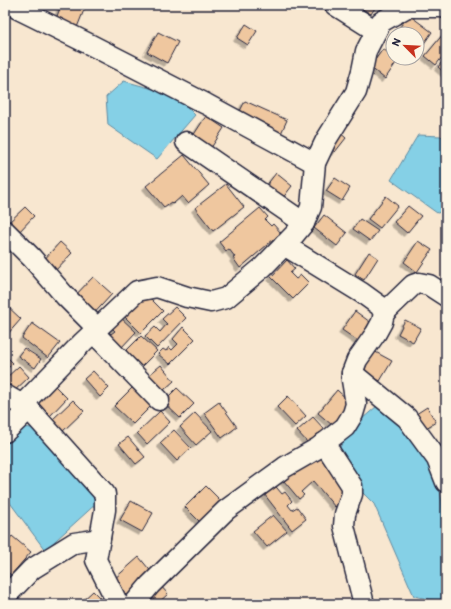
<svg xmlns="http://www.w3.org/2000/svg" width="451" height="609" font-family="Itim,sans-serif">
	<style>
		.water { fill: #85d0e6; stroke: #5d8aa2 }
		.building { fill: #efc79f; stroke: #22223b; filter: url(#shadow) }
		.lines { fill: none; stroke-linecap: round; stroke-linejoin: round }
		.minor-casing { stroke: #22223b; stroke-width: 23 }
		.minor { stroke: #fcf5e5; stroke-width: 20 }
	</style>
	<defs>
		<filter id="shadow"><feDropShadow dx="-3.5" dy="3.5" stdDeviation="0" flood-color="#0004"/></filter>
	</defs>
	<rect width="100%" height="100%" fill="#f8e7d0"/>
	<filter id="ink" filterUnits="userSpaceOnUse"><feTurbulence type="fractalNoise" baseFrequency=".025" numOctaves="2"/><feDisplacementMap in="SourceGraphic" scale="8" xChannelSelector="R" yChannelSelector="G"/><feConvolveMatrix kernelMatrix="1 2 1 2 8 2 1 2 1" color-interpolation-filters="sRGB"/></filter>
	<g filter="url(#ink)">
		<g class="water">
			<polygon points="124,81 175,95 195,115 157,159 108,125 106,97"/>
			<polygon points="418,135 441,136 446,141 446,211 437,213 391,180"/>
			<polygon points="377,406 400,415 435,461 443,509 446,512 446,603 414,596 374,504 333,463 347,432"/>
			<polygon points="21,427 42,429 98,502 45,550 5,496 5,445"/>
		</g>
		<g class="building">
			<polygon points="61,5 86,5 76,30 55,22"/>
			<polygon points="356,5 377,5 371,14"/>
			<polygon points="409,15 432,32 423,45 417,40 417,34 409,34 400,27"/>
			<polygon points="246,24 257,31 248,45 237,38"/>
			<polygon points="158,32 178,42 167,63 147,52"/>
			<polygon points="444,33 446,35 446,52 436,65 425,56"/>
			<polygon points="383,49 393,56 393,58 395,58 398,60 385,79 370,67"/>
			<polygon points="446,57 446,74 438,67"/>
			<polygon points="245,101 287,120 279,138 236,119"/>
			<polygon points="206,116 224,128 209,151 191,139"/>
			<polygon points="338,131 346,138 335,152 326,145"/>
			<polygon points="184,155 209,185 188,203 182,196 173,204 171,202 164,207 146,186"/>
			<polygon points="276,173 292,186 282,199 266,186"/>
			<polygon points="335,178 350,188 342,201 326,191"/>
			<polygon points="226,184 244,207 213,231 195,208"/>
			<polygon points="386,196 398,206 380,228 368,219"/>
			<polygon points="408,206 421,216 407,233 394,222"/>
			<polygon points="25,207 34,216 17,234 7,224"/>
			<polygon points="260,208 268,217 265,220 271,226 273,224 281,233 240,268 233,258 235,257 229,249 226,251 219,242"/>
			<polygon points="324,215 347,233 337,246 314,228"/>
			<polygon points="360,219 378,231 370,241 353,229"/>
			<polygon points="418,241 432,250 417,272 404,262"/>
			<polygon points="60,242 72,253 53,273 42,262"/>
			<polygon points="369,252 378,258 364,280 355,274"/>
			<polygon points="287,260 295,269 290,273 296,279 301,275 309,283 293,299 271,277"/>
			<polygon points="93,277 112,294 90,318 71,300"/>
			<polygon points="146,294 163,311 141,333 124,316"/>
			<polygon points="5,304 21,319 6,336 5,335"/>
			<polygon points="175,307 186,318 157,348 145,336 155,327 160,332 167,324 162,319"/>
			<polygon points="355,311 370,322 358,341 342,330"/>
			<polygon points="118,315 136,332 120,349 102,332 105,328 111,334 115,331 110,326"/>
			<polygon points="405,320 421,328 413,342 398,334"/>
			<polygon points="32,323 60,343 48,358 22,338"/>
			<polygon points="183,327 195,339 170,364 158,354 163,349 166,351 169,347 172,350 178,344 173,339"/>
			<polygon points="141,336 157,351 139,369 123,354"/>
			<polygon points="24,348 41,359 35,368 18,356"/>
			<polygon points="370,349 392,361 380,381 359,368"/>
			<polygon points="5,355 13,363 5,371"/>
			<polygon points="161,365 174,381 157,396 143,380"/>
			<polygon points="19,366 29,377 11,394 5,386 5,379"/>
			<polygon points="93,371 109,388 100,397 84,379"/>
			<polygon points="54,385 67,398 49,417 36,405"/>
			<polygon points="134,386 153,404 133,424 114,406"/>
			<polygon points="177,388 194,404 180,418 163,402"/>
			<polygon points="337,390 351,403 332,425 318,413"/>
			<polygon points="288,396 306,416 295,426 277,407"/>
			<polygon points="73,400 84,411 62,432 51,421"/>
			<polygon points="219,402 237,427 222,438 204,413"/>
			<polygon points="427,407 436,422 421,431 413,416"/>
			<polygon points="160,411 170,422 147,444 137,433"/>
			<polygon points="195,413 212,431 196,445 180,427"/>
			<polygon points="313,417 325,430 309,444 297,431"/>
			<polygon points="174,430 191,448 177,461 160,443"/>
			<polygon points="128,437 145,457 136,464 119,444"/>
			<polygon points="316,453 350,493 335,507 313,481 301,492 304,495 299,499 284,481"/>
			<polygon points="272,482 282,494 285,492 292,501 288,505 292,510 297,507 306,519 292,530 261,490"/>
			<polygon points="206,486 225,505 204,526 185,507"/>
			<polygon points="131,501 153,513 142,532 120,520"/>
			<polygon points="273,515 287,531 267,547 253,531"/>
			<polygon points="12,536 31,552 11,575 5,570 5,544"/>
			<polygon points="139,557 153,574 127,597 113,580"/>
			<polygon points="159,584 168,594 157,604 140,604"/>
			<polygon points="93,591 103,601 100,604 79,604"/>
		</g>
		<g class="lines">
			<defs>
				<g id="minor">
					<polyline points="335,5 376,31"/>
					<polyline points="18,9 91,45 206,104 315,163"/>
					<polyline points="186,142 304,223"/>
					<polyline points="5,231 32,258 65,296 97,328"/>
					<polyline points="384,313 413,285 419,283 429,285 446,296"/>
					<polyline points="93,332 159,400"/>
					<polyline points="352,373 407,418 437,459 446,482"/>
					<polyline points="5,395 29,409 105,494 105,510 96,560 118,604"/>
					<polyline points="22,405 83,342 137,291 157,287 187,297 211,302 226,298 263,267 295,234 304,223 311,207 315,163 326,140 356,92 362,71 366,51 381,22 407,7 440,7 446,8"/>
					<polyline points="5,432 29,409"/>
					<polyline points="324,443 352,486 352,494 345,514 344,526 364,604"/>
					<polyline points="5,597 32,569 74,543 100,539"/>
					<polyline points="134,604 150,585 226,510 285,467 318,448 345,427 353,414 356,404 352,380 352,373 357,360 376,333 382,322 384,313 380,306 362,293 284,245"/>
				</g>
			</defs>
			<use href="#minor" class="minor-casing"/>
			<use href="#minor" class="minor"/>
		</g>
	</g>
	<rect width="451" height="609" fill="none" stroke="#fcf5e5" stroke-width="20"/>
	<rect x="10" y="10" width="431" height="589" fill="none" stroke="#22223b" stroke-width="1.5" filter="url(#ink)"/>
	<g transform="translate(405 46) rotate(294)"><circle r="19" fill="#fcf5e5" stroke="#a5a1a1"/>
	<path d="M0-3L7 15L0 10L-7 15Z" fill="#c8321e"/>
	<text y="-6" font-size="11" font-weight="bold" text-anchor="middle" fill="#22223b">N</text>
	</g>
</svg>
